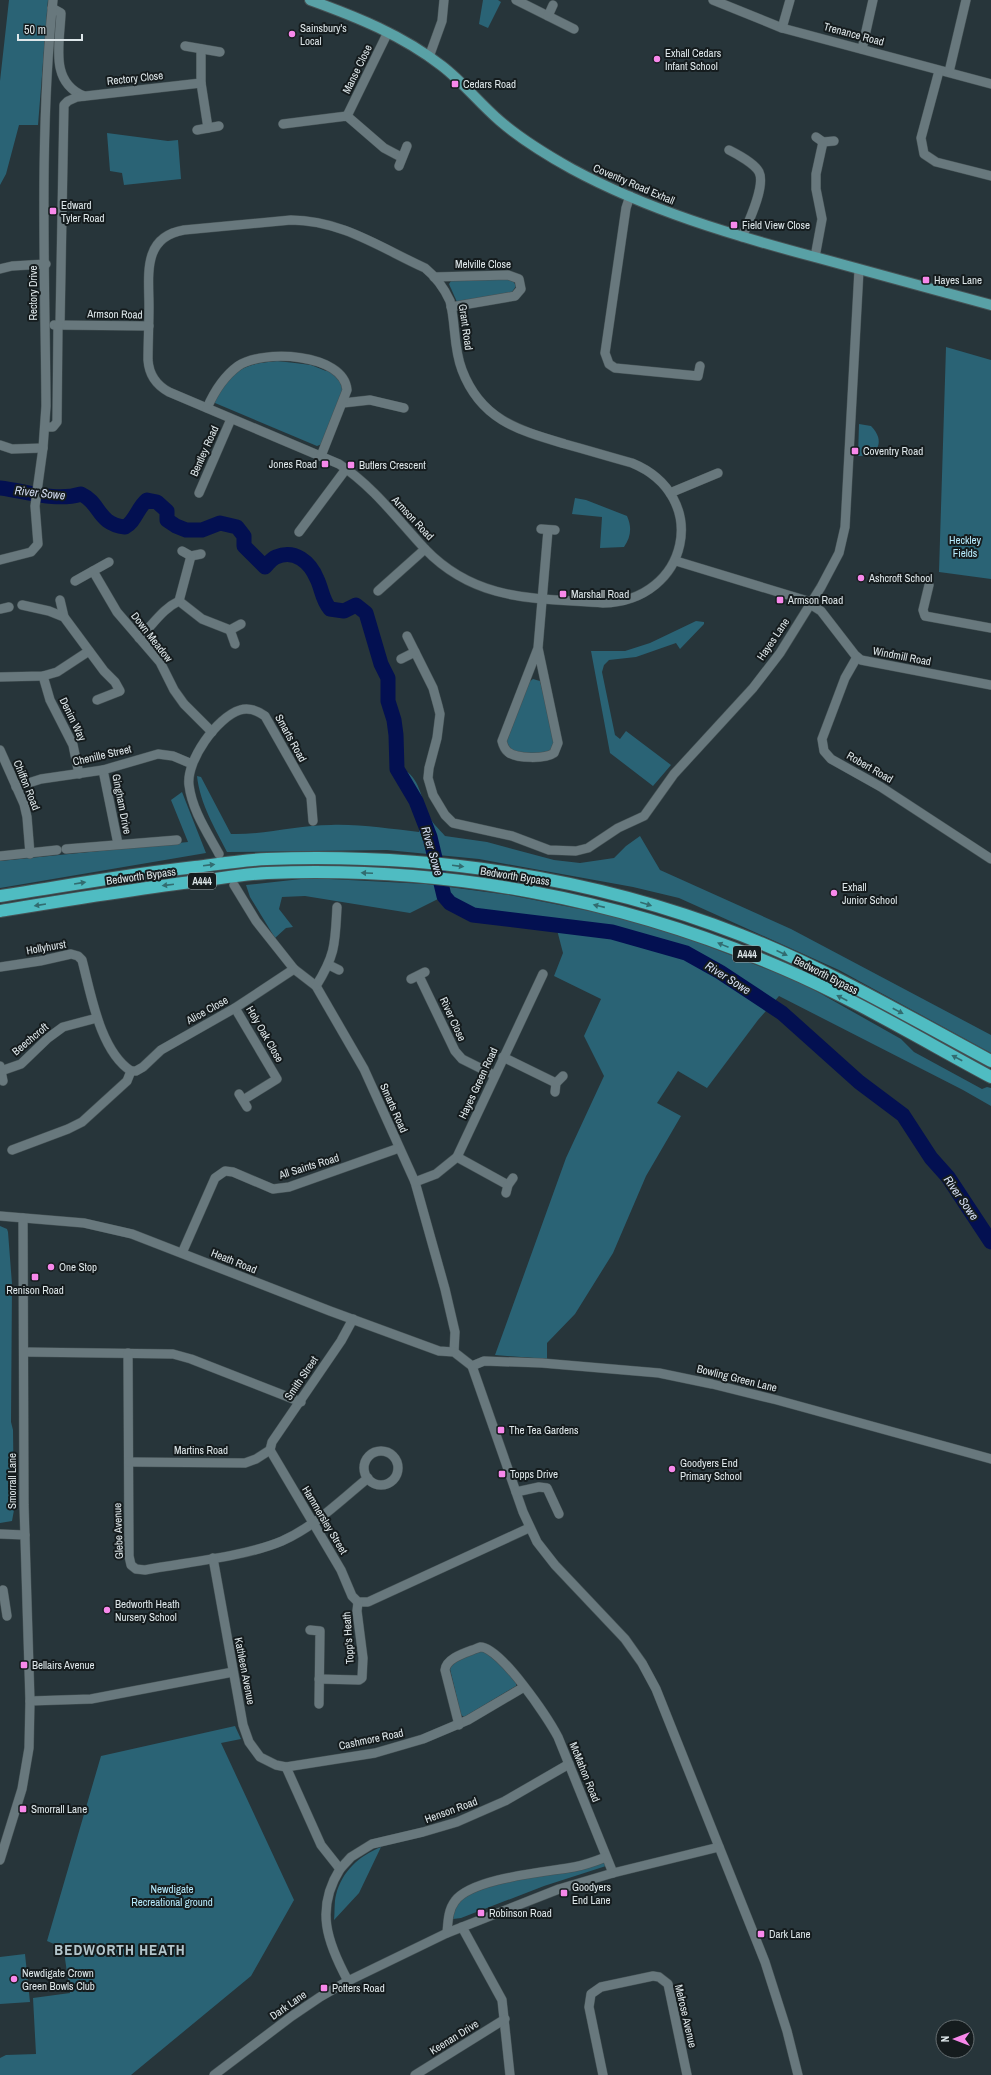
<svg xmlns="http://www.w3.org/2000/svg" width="991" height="2075" font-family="'Archivo Narrow',sans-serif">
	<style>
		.green { fill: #2a6375 }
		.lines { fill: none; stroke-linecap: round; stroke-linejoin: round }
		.river { stroke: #031051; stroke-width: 15 }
		.minor-casing { stroke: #455255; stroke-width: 10 }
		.major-casing { stroke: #455255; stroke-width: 12 }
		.highway-casing { stroke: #455255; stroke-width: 14 }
		.minor { stroke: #68787d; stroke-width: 9 }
		.major { stroke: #59a1a6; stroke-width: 10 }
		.highway { stroke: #4fbcc2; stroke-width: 12 }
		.oneway { fill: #326c70 }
		.poi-dot { fill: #f888eb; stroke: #151c1e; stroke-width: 1.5 }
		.labels { text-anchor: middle; stroke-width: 4; stroke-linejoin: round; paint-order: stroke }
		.shield { fill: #151c1e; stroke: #a2aaad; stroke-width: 1 }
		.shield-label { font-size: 10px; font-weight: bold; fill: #dee7ea }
		.poi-label { font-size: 11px; fill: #dee7ea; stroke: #151c1e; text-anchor: start }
		.street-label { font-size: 11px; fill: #dee7ea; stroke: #151c1e }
		.park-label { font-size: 11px; fill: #b7ebfd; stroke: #151c1e }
		.water-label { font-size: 12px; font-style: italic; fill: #d3dcf0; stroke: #151c1e }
		.district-label { font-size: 15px; font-weight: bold; letter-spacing: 1px; fill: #b3c5cb; stroke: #151c1e }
	</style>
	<rect width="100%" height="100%" fill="#27353a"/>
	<g class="green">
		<polygon points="9,0 48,0 38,125 19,125 6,174 0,185 0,81"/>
		<polygon points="483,0 498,0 501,2 488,28 479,24"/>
		<polygon points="107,133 168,141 178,140 181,179 124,185 122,173 110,171"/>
		<polygon points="512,279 516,286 512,292 457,302 449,284 451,281"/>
		<polygon points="946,347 991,360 991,579 939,572"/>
		<path d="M277,361L295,363L311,365L326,371L330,370L337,374L343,388L322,444L317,446L215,403C215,397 219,392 223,387C240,365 250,364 277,361Z"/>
		<path d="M859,424L871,426C886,441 878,457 858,456Z"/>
		<path d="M575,498L586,500L627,516C632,527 631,537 624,547L600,548L602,517L572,514Z"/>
		<polygon points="696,621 704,622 704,624 680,649 676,643 636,657 609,660 604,665 602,672 615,735 620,739 626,731 671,765 653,786 610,753 591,651 625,651 650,643"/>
		<path d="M533,679L540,681L554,737C554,740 554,744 553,747C547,760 519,753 510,749L506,740L529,682Z"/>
		<path d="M402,769C420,777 421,799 428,814C431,822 439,829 445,836L487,842L554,860L580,863L614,858L626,846L640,836L660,870L791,929L991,1035V1053L839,970L679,898L633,887L479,859L387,850L227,852C215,828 200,804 197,776L201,777L231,834C264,835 298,825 331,825C360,824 390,829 419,832C422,809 409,795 396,777Z"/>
		<polygon points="182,792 206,853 0,888 0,861 188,842 171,800"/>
		<polygon points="310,878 426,884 509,895 610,915 674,933 800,982 901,1039 914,1052 982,1089 987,1087 991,1088 991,1106 963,1090 779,996 758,1020 707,1088 678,1071 657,1103 681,1116 646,1176 613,1253 575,1314 547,1343 547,1359 495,1355 566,1158 604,1076 584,1036 601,999 554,976 563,953 556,926 473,915 450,903 444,896 410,913 305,896 282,897 279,909 293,927 286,928 275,938 250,897 246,885"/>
		<polygon points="0,1226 7,1229 8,1232 12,1284 11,1422 13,1430 14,1510 12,1521 0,1523"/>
		<polygon points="485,1649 516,1681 516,1686 464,1717 461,1715 450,1669 452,1664 479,1650"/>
		<polygon points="235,1726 241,1739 221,1743 294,1900 251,1976 131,2075 0,2075 0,2058 6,2055 36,2054 33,1998 70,1993 63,1945 61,1947 47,1941 101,1756"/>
		<path d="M381,1847L359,1893L334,1920C335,1912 334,1902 336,1895C342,1871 359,1856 381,1847Z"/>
		<polygon points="605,1862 606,1866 544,1886 461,1918 453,1919 455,1907 462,1898 488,1886"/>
		<polygon points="25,1954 30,2002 0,2004 0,1957"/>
	</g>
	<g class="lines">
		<path class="river" d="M0,488C26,491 55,502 81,494C101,503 97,524 125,527C135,522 138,507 147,500L157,502L167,511V520L176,526L186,530H202L220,523L237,527L244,536V546L265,567C269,563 271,559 276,557C295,549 310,562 317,579C322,589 322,600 330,609L344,611L356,605L366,613L381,664L388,678V701L394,720L396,735L397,769L416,801L430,837L444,896L450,903L473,915L612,932L686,953L720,972L782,1013L859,1082L903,1115L931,1158L948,1177L991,1242"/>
		<defs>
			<g id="minor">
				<polyline points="516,0 574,29"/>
				<polyline points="713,0 782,28 991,84"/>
				<path d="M52,8L61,13C60,43 49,82 84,96"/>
				<polyline points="548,16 553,5"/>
				<polyline points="782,28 790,0"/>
				<polyline points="185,46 220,52"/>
				<polyline points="201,49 201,83 208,128"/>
				<polyline points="862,49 873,0"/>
				<polyline points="429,57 442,21 444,0"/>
				<polyline points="939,71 921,138 924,154 936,162 991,176"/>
				<polyline points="949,72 966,0"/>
				<polyline points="347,116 388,32"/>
				<polyline points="283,124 347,116 384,148 401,157"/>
				<polyline points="197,130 219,126"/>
				<polyline points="816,137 823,142 834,141"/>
				<path d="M729,150C737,154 755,164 759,172C766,186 748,223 742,237"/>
				<polyline points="399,166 407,146"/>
				<polyline points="630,196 626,208 605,353 609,364 615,368 698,376 700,366"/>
				<path d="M291,220C341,220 381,248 425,268C436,277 444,288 450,301C456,324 453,347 462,370C481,420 518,430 565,444C587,450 610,457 632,463C712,496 689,601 603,603C535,598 476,602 425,549C398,520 373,486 339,464L169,392C156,385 149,375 148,360C148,343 149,325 149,307C149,275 142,237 184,230Z"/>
				<polyline points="815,257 822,219 816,189 816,174 823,142"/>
				<polyline points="0,269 12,266 46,264"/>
				<polyline points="434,277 508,275 519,279 521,289 515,296 451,307"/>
				<polyline points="54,325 149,326"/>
				<polyline points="60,325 64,105 68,101 77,97 201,83"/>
				<polyline points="343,403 370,400 404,408"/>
				<path d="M207,408C214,392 223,377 238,366C262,349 344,353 347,390L321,456"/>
				<polyline points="45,427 53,427 57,422 58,325"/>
				<polyline points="0,445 12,449 43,448"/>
				<polyline points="199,493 231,419"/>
				<polyline points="670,493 718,473"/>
				<polyline points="541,529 555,530"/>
				<polyline points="299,532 346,469"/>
				<polyline points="182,551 191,556 201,554"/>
				<path d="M0,560L31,552L38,544L35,506L43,448L46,406C45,271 39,134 53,0"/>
				<polyline points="676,561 811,602"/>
				<polyline points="93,571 117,612 160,662 174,690 184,704 212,732"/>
				<polyline points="75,581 109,562"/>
				<polyline points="929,585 923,610 925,616 991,628"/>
				<polyline points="378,591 425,549"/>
				<polyline points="60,600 64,617"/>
				<polyline points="179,601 202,619 230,630 241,624"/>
				<polyline points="810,604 821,611 855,655 861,660 991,685"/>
				<polyline points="22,605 49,611 64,617 104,671 115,682 120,691 97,700"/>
				<polyline points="0,609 9,607"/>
				<polyline points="230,630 235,644"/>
				<path d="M139,638C153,625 162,609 179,601L191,556"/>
				<path d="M538,648L558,743L554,753C546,759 516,759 508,752C504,749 503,745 502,741L538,648L548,530"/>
				<polyline points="415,652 433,688 438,706 440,714 437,738 429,768 428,778 433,795 445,815 453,823 512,836 549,850 576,851 588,848 618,828 644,816 674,774 753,688 780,653 821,587 839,553 845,527 859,270"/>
				<polyline points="857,657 845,678 822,739 824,751 831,759 881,787 991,859"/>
				<polyline points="401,659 415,652 407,636"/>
				<polyline points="43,676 50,700 73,745 79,774"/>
				<polyline points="0,677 43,676 57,672 89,651"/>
				<polyline points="0,750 24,804 27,817 30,854"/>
				<polyline points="103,770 118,844"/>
				<polyline points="16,787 41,779 103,770 158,754 173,756 192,764"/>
				<polyline points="66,849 177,840"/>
				<path d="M219,854C207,832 192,810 189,785C186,761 217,717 240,710C249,707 258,711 265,716L311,797L313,821"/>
				<polyline points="0,856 57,850"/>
				<polyline points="234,885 256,921 294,969 316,986 364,1069 415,1182 445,1289 455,1332 454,1352"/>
				<polyline points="329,965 339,970"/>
				<path d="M0,967L40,961L71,954L78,956L82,960C91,994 100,1051 131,1071"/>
				<polyline points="419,976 455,1051 462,1059 494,1075"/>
				<polyline points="411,979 425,972"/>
				<path d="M316,986C336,954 335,943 337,907"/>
				<polyline points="235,1008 277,1079 243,1100"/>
				<polyline points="503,1057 556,1083"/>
				<polyline points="0,1066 3,1081"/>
				<polyline points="1,1071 21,1064 48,1038 63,1027 97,1018"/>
				<polyline points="555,1092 556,1083 563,1076"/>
				<polyline points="239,1094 247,1107"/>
				<polyline points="12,1150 68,1129 82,1122 127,1081 131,1071 136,1071 143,1067 161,1050 235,1008 294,969"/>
				<polyline points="457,1157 508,1185"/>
				<polyline points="415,1182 436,1174 457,1157 543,974"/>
				<polyline points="506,1193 508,1185 513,1178"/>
				<polyline points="0,1216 84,1223 132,1234 330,1311 439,1351 454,1352 472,1366"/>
				<polyline points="182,1253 215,1178 225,1171 233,1172 273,1189 289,1187 399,1148"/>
				<polyline points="24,1352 173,1354 191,1359 301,1402"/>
				<path d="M128,1353L129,1556L131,1565L136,1569L145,1570C187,1562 244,1557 282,1541C314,1527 341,1500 368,1478"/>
				<polyline points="472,1366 523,1512 537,1542 555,1565 625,1639 642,1663 656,1689 765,1962 787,2031 798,2075"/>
				<polyline points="472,1366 484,1361 542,1363 659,1373 712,1384 777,1400 991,1459"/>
				<polyline points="270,1450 341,1570 352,1596 358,1602 368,1602 529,1528"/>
				<polyline points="270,1450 272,1442 341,1341 353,1319"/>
				<circle cx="381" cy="1468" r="17"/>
				<polyline points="129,1462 245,1463 256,1459 270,1450"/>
				<polyline points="516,1492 539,1487 547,1488 559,1514"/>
				<polyline points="0,1534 25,1535"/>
				<polyline points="213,1558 243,1725 249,1742 260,1757 276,1765 286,1767 375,1753 423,1739 468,1720 524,1687"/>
				<polyline points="3,1590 7,1616"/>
				<polyline points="310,1630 320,1631 319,1704"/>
				<polyline points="319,1679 359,1680 362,1678 363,1658 357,1611 358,1602"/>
				<polyline points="30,1701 91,1699 233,1672"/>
				<path d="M459,1725L445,1670C446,1657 469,1652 480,1647C500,1646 548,1718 558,1737L613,1873"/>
				<path d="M286,1767L321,1845L340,1869C315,1909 327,1942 348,1981"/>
				<polyline points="0,1860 22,1789 29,1748 30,1701 24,1505 23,1218"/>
				<polyline points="340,1869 351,1857 372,1844 423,1832 457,1822 505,1801 569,1764"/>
				<polyline points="462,1927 502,2000 510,2075"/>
				<path d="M447,1933C448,1922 448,1910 455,1901C472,1878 546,1872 574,1867C585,1865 596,1861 606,1857"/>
				<polyline points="214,2075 292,2016 320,1997 348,1981 447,1933 559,1889 613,1873 719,1847"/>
				<polyline points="415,2075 505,2019"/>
				<polyline points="603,2075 589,2007 591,1994 601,1987 653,1976 659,1977 668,1984 687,2075"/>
			</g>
			<path id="major" d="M310,0C357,17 402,35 442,66C463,82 479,103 500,121C522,140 547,155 572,169C648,210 732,235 815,257C874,273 932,289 991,305"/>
			<g id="highway">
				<path d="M0,896C65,886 130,874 195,867C219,864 243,860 267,859C428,853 591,876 741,935C827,969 909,1017 991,1061"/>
				<path d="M0,911C67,900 133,889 200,881C222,878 245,874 267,873C445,866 621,898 784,969C854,999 924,1041 991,1077"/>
			</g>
		</defs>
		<use href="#minor" class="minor-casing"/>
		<use href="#major" class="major-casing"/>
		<use href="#highway" class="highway-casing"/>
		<use href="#minor" class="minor"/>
		<use href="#major" class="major"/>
		<use href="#highway" class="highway"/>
	</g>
	<defs><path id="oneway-solid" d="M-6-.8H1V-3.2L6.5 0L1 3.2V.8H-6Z"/></defs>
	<g class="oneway">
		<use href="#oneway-solid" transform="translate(209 865) rotate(-7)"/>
		<use href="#oneway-solid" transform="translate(458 866) rotate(7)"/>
		<use href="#oneway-solid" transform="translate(367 873) rotate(-178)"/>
		<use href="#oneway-solid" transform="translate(80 883) rotate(-9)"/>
		<use href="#oneway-solid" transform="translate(168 885) rotate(173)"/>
		<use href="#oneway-solid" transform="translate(646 904) rotate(17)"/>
		<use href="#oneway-solid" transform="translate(40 905) rotate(171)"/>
		<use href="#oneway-solid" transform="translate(599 906) rotate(-167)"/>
		<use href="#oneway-solid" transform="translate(723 945) rotate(-158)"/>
		<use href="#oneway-solid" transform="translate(782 953) rotate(24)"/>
		<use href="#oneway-solid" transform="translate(842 998) rotate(-153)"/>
		<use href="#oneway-solid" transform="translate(898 1011) rotate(28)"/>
		<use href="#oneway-solid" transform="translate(957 1058) rotate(-152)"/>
	</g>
	<g class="poi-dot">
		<circle cx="292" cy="34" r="4"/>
		<circle cx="657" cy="59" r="4"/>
		<rect x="451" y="80" width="8" height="8" rx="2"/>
		<rect x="49" y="207" width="8" height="8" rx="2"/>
		<rect x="730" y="221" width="8" height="8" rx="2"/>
		<rect x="922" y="276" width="8" height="8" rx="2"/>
		<rect x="851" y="447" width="8" height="8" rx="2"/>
		<rect x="321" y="460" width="8" height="8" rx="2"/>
		<rect x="347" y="461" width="8" height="8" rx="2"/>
		<circle cx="861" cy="578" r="4"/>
		<rect x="559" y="590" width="8" height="8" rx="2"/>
		<rect x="776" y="596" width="8" height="8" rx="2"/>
		<circle cx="834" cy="893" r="4"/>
		<circle cx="51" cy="1267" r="4"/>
		<rect x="31" y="1273" width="8" height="8" rx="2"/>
		<rect x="497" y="1426" width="8" height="8" rx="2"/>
		<circle cx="672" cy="1469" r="4"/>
		<rect x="498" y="1470" width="8" height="8" rx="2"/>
		<circle cx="107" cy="1610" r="4"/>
		<rect x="20" y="1661" width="8" height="8" rx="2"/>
		<rect x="19" y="1805" width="8" height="8" rx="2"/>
		<rect x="560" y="1889" width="8" height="8" rx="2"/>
		<rect x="477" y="1909" width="8" height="8" rx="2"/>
		<rect x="757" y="1930" width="8" height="8" rx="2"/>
		<circle cx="14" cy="1979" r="4"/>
		<rect x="320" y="1984" width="8" height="8" rx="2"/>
	</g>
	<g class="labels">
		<g class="shield">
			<rect x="188" y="873" width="28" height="16" rx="3"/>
			<rect x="733" y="946" width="28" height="16" rx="3"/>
		</g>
		<g class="shield-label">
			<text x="202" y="885">A444</text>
			<text x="747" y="958">A444</text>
		</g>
		<g class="poi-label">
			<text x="300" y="32">Sainsbury's<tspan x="300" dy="13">Local</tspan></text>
			<text x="665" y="57">Exhall Cedars<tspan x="665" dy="13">Infant School</tspan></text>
			<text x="463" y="88">Cedars Road</text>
			<text x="61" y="209">Edward<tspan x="61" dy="13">Tyler Road</tspan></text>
			<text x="742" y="229">Field View Close</text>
			<text x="934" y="284">Hayes Lane</text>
			<text x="863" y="455">Coventry Road</text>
			<text x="317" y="468" text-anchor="end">Jones Road</text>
			<text x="359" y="469">Butlers Crescent</text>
			<text x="869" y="582">Ashcroft School</text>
			<text x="571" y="598">Marshall Road</text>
			<text x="788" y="604">Armson Road</text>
			<text x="842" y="891">Exhall<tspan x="842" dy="13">Junior School</tspan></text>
			<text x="59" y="1271">One Stop</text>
			<text x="35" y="1294" text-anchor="middle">Renison Road</text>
			<text x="509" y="1434">The Tea Gardens</text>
			<text x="680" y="1467">Goodyers End<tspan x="680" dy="13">Primary School</tspan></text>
			<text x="510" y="1478">Topps Drive</text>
			<text x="115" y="1608">Bedworth Heath<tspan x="115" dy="13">Nursery School</tspan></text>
			<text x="32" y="1669">Bellairs Avenue</text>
			<text x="31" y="1813">Smorrall Lane</text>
			<text x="572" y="1891">Goodyers<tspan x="572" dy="13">End Lane</tspan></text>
			<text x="489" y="1917">Robinson Road</text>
			<text x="769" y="1938">Dark Lane</text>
			<text x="22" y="1977">Newdigate Crown<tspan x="22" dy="13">Green Bowls Club</tspan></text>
			<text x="332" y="1992">Potters Road</text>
		</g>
		<g class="street-label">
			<text transform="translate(854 34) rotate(15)" y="4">Trenance Road</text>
			<text transform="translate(357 69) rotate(-64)" y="4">Manse Close</text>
			<text transform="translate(135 78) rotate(-6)" y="4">Rectory Close</text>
			<text transform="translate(634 184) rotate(23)" y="4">Coventry Road Exhall</text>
			<text x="483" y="268">Melville Close</text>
			<text transform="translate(33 293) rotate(-90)" y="4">Rectory Drive</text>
			<text transform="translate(115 314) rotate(1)" y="4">Armson Road</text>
			<text transform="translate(466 327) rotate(82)" y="4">Grant Road</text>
			<text transform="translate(204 451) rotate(-66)" y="4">Bentley Road</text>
			<text transform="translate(413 518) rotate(47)" y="4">Armson Road</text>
			<text transform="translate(152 637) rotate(52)" y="4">Down Meadow</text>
			<text transform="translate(773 639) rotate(-56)" y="4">Hayes Lane</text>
			<text transform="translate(902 656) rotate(11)" y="4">Windmill Road</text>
			<text transform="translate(73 719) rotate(64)" y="4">Denim Way</text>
			<text transform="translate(291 738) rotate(61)" y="4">Smarts Road</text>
			<text transform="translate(102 755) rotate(-13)" y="4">Chenille Street</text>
			<text transform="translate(870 767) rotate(30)" y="4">Robert Road</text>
			<text transform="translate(27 785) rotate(68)" y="4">Chiffon Road</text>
			<text transform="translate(122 804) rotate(79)" y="4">Gingham Drive</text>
			<text transform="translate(141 876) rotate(-8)" y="4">Bedworth Bypass</text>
			<text transform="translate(515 876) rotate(9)" y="4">Bedworth Bypass</text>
			<text transform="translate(46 947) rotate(-10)" y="4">Hollyhurst</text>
			<text transform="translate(826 975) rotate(27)" y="4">Bedworth Bypass</text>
			<text transform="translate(207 1010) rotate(-29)" y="4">Alice Close</text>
			<text transform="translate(453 1019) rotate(65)" y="4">River Close</text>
			<text transform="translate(265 1034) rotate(60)" y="4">Holy Oak Close</text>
			<text transform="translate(30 1039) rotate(-40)" y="4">Beechcroft</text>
			<text transform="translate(478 1083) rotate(-65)" y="4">Hayes Green Road</text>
			<text transform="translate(394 1108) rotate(66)" y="4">Smarts Road</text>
			<text transform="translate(309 1166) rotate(-17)" y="4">All Saints Road</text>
			<text transform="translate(234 1261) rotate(22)" y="4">Heath Road</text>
			<text transform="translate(301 1378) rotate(-56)" y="4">Smith Street</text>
			<text transform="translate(737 1378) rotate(14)" y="4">Bowling Green Lane</text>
			<text x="201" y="1454">Martins Road</text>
			<text transform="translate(12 1481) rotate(-90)" y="4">Smorrall Lane</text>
			<text transform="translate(325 1520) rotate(59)" y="4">Hammersley Street</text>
			<text transform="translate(118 1531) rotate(-92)" y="4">Glebe Avenue</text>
			<text transform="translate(348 1638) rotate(-94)" y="4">Topp's Heath</text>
			<text transform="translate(245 1671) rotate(79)" y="4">Kathleen Avenue</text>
			<text transform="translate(371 1739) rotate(-12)" y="4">Cashmore Road</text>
			<text transform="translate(585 1772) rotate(68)" y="4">McMahon Road</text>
			<text transform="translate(451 1810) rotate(-20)" y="4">Henson Road</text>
			<text transform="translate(288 2005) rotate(-35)" y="4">Dark Lane</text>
			<text transform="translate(686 2016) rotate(77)" y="4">Melrose Avenue</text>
			<text transform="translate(454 2037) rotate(-32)" y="4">Keenan Drive</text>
		</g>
		<g class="park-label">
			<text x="965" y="544">Heckley<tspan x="965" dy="13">Fields</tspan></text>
			<text x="172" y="1893">Newdigate<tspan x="172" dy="13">Recreational ground</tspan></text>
		</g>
		<g class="water-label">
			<text transform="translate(40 493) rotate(6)" y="4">River Sowe</text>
			<text transform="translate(432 851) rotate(74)" y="4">River Sowe</text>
			<text transform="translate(728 978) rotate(32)" y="4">River Sowe</text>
			<text transform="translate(961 1198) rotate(55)" y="4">River Sowe</text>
		</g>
		<g class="district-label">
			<text x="120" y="1955">BEDWORTH HEATH</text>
		</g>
	</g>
	<g transform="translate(955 2039) rotate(270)"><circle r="19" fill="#151c1e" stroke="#656d70"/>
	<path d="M0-3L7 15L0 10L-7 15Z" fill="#f888eb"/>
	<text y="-6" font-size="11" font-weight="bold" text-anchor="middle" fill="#dee7ea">N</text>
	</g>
	<path d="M18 34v6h64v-6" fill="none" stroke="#dee7ea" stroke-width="2"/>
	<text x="24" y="34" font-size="12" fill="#dee7ea" stroke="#151c1e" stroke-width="3" paint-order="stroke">50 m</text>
</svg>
